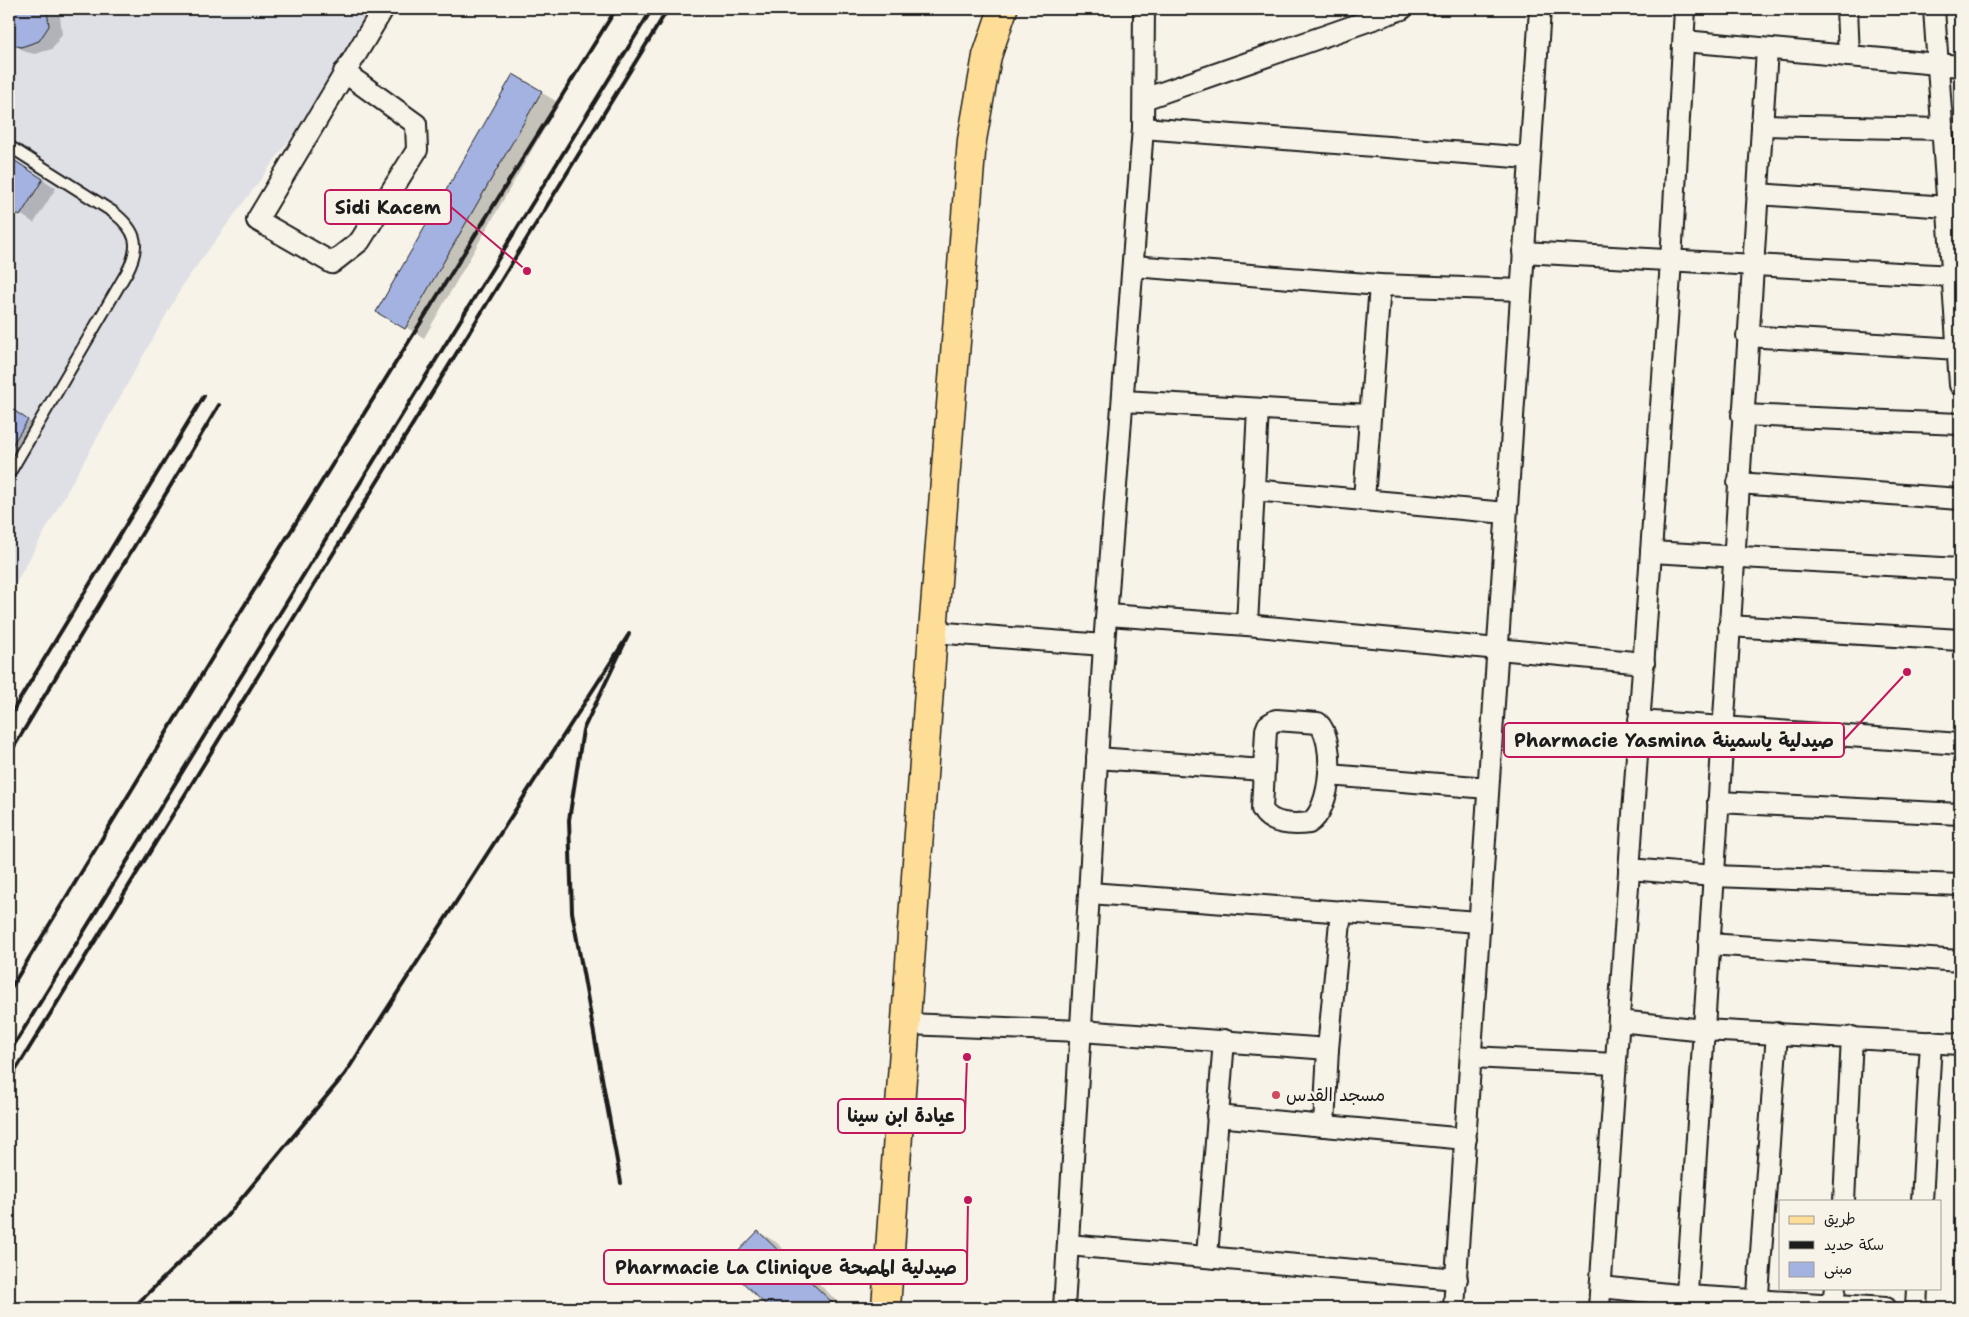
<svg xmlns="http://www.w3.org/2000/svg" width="1969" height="1317" font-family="'Shantell Sans','Playpen Sans Arabic',sans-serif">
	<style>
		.built { fill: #dee0e6 }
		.shadow { fill: #0003 }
		.building { fill: #a3b2e1; stroke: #1c1c1c }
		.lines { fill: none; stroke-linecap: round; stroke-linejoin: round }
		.lane-casing { stroke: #1c1c1c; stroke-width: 14 }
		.street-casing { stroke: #1c1c1c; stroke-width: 24 }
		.primary-casing { stroke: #1c1c1c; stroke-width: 31 }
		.lane { stroke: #f7f3e8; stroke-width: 10 }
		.street { stroke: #f7f3e8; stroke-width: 20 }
		.primary { stroke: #fedd96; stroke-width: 28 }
		.rail { stroke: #1c1c1c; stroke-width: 4 }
		.poi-dot { fill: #d1495b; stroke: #f7f3e8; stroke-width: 2 }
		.labels { text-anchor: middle; stroke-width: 5; stroke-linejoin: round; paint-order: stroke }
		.poi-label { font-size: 18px; fill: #1c1c1c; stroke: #f7f3e8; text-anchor: start }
		.leader { fill: none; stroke: #c2185b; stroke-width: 2 }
		.callout-dot { fill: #c2185b; stroke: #f7f3e8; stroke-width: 2 }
		.callout { fill: #f7f3e8; stroke: #c2185b; stroke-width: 2 }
		.callout-label { font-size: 19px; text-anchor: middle; font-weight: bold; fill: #1c1c1c }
	</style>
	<rect width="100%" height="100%" fill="#f7f3e8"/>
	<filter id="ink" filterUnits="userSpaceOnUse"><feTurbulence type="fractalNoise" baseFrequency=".02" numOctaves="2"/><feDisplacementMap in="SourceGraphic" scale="10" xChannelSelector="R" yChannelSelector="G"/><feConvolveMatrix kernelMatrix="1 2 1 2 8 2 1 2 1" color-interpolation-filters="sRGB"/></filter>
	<g filter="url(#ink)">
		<polygon class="built" points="9,9 386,9 184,283 9,595"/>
		<g class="shadow">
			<polygon points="9,9 53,9 60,16 62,34 52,49 35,54 26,52 9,41"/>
			<polygon points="514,76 559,103 424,338 378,311"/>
			<polygon points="9,158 56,188 34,223 9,207"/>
			<polygon points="9,408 36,426 17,455 9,451"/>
			<polygon points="758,1232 776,1242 844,1308 771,1308 727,1265"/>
		</g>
		<g class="building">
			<polygon points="9,9 47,9 49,26 39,41 21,47 9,44"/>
			<polygon points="513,74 542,91 405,329 376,312"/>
			<polygon points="9,157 43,179 20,216 9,209"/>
			<polygon points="9,407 28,420 9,450"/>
			<polygon points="758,1231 838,1308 769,1308 725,1265"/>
			<polygon points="708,1302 715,1308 702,1308"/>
		</g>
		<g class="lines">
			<defs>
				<path id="lane" d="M9,146L113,212C137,231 141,245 127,272L9,474"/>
				<g id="street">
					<polyline points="1934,9 1960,385"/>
					<polyline points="1684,41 1849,56 1847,9"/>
					<polyline points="1849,56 1960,66"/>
					<polyline points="344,72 416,124 417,150 360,241 332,263 257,220 383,9"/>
					<polyline points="1144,99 1402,9"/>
					<polyline points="1762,125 1942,129"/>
					<polyline points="1143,128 1529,158"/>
					<polyline points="1757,194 1948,207"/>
					<polyline points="1523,252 1953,276"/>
					<polyline points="1133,266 1380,285 1521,290"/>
					<polyline points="1747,336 1958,349"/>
					<polyline points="1123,401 1369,415"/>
					<polyline points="1742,415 1960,424"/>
					<polyline points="1738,483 1960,499"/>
					<polyline points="1253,490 1506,513"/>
					<polyline points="1364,499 1380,285"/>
					<polyline points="1651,552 1960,569"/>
					<polyline points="1108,615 1247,625 1644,663"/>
					<polyline points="1247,625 1258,409"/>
					<polyline points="1729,626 1960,640"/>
					<polyline points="933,632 1104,645"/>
					<path d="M1276,720L1318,723C1336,740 1332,810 1309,823C1294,825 1270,825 1262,809L1266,730L1268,725Z"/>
					<polyline points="1639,721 1960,744"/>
					<polyline points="1097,758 1263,770"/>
					<polyline points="1329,775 1488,788"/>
					<polyline points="1718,802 1960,814"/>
					<polyline points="1629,869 1714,876 1960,885"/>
					<polyline points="1090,893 1478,922"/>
					<polyline points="1709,944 1960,961"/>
					<polyline points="1619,1021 1704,1030 1960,1044"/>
					<polyline points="907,1024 1081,1031 1328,1049 1341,911"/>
					<polyline points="1471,1057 1615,1064"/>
					<polyline points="1217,1116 1466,1139"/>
					<polyline points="1324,1126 1328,1049"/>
					<polyline points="1844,1201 1852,1037"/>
					<polyline points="1922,1201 1931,1042"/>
					<polyline points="1068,1245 1457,1279"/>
					<polyline points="1207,1256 1224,1040"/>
					<polyline points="1601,1287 1687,1296 1886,1308"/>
					<polyline points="1064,1308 1104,645 1143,128 1144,9"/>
					<polyline points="1454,1308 1540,9"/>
					<polyline points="1599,1308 1671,261 1685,9"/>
					<polyline points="1686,1308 1767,50"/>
					<polyline points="1757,1308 1777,1033"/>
					<polyline points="1832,1308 1835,1288"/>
					<polyline points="1916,1308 1917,1288"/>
				</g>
				<polyline id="primary" points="886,1308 933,632 972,140 987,56 1003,9"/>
			</defs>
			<use href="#lane" class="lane-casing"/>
			<use href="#street" class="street-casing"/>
			<use href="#primary" class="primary-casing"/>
			<use href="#lane" class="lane"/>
			<use href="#street" class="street"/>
			<use href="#primary" class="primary"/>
			<g class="rail">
				<polyline points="9,717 204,396"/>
				<polyline points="9,755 219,405"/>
				<polyline points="9,991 223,640 616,9"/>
				<polyline points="9,1053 652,9"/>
				<polyline points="9,1081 668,9"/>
				<polyline points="133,1308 226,1217 345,1074 629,634 583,730 569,820 572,912 621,1183"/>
			</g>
		</g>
	</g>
	<circle class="poi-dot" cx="1276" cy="1095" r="5"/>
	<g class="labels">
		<g class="poi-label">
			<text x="1286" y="1101">مسجد القدس</text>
		</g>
	</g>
	<path class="leader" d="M527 271L451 207M1907 672L1844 740M967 1057L965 1116M968 1200L967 1267"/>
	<g class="callout-dot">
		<circle cx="527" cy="271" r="5"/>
		<circle cx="1907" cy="672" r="5"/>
		<circle cx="967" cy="1057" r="5"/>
		<circle cx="968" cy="1200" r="5"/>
	</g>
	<g class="callout">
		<rect x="325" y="190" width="126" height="34" rx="5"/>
		<rect x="1504" y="723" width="340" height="34" rx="5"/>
		<rect x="838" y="1099" width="127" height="34" rx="5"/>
		<rect x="604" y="1250" width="363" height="34" rx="5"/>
	</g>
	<g class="callout-label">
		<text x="388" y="214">Sidi Kacem</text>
		<text x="1674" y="747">Pharmacie Yasmina صيدلية ياسمينة</text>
		<text x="901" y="1122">عيادة ابن سينا</text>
		<text x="786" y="1274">Pharmacie La Clinique صيدلية المصحة</text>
	</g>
	<rect width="1969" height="1317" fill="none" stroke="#f7f3e8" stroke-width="30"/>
	<rect x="15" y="15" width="1939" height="1287" fill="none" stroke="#1c1c1c" stroke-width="2" filter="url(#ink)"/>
	<rect x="1779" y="1200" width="162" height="90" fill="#f7f3e8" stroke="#9f9d96"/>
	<rect x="1789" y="1216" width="25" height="8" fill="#fedd96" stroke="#9f9d96"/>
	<text x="1824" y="1224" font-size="15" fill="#1c1c1c">طريق</text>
	<rect x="1789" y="1241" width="25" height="8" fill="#1c1c1c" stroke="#9f9d96"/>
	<text x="1824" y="1250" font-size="15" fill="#1c1c1c">سكة حديد</text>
	<rect x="1789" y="1262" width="25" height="15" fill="#a3b2e1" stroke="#9f9d96"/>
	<text x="1824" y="1274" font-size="15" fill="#1c1c1c">مبنى</text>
</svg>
